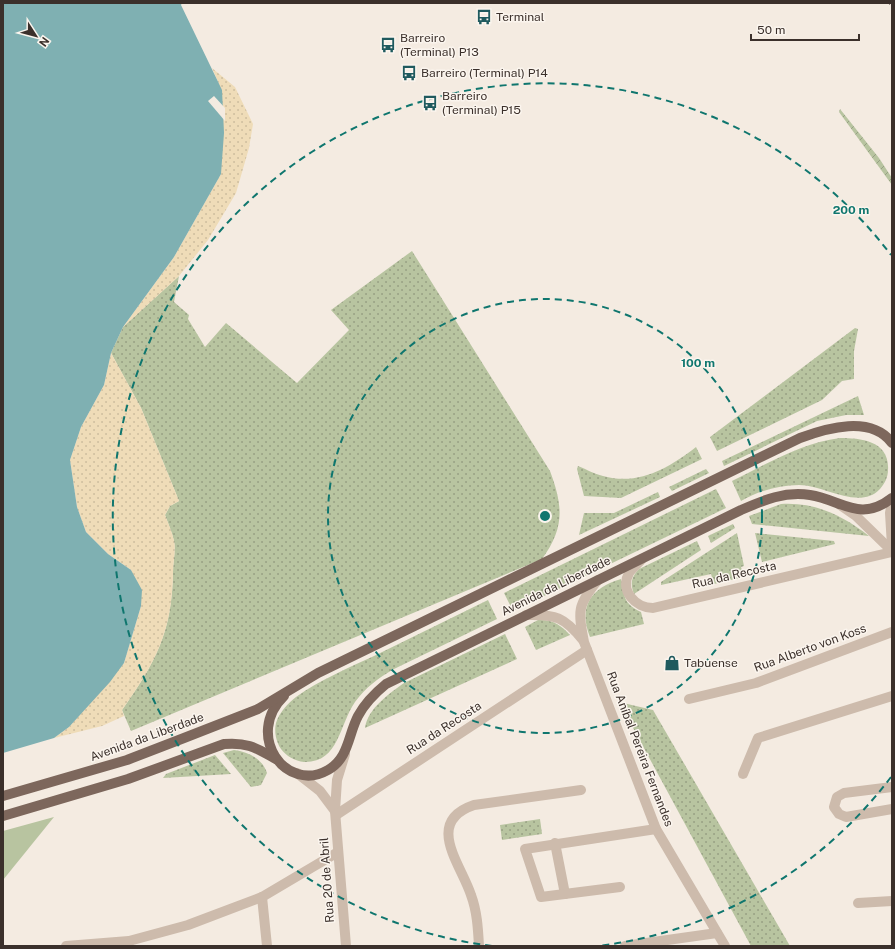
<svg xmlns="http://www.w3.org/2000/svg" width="895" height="949" font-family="'Public Sans',sans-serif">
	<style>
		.grass { fill: url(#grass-dots) }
		.sand { fill: url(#sand-dots) }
		.park { fill: #b8c4a0 }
		.garden { fill: url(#garden-furrows) }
		.water { fill: #7fb0b2 }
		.pier { fill: #f4ebe1 }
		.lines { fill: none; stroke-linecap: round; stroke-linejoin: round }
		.minor { stroke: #cdbbac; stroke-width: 10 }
		.major { stroke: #7d675c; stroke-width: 10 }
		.rail { stroke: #3b302b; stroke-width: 3; stroke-dasharray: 1 3; stroke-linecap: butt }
		.ring { fill: none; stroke: #0f766e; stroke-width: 2; stroke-dasharray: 7 5 }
		.labels { text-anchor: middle; stroke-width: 3; stroke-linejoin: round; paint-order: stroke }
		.poi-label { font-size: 12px; fill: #3b302b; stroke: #fbf5ee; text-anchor: start }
		.street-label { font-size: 12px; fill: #3b302b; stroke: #fbf5ee }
		.centre { fill: #0f766e; stroke: #fbf5ee; stroke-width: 2 }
		.ring-label { font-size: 12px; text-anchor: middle; font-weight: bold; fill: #0f766e; stroke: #fbf5ee; stroke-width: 3; stroke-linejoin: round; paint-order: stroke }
	</style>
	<defs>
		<pattern id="grass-dots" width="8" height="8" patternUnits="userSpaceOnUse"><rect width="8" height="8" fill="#b8c4a0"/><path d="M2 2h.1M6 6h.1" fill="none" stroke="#97a083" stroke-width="1.8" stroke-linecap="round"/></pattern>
		<pattern id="sand-dots" width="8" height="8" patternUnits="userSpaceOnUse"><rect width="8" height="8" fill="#efdcb8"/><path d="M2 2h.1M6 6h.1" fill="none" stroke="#cebd9e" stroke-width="1.8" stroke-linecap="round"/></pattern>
		<pattern id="garden-furrows" width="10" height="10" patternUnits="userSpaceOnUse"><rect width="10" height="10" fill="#b8c4a0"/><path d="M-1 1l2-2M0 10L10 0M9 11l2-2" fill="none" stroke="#97a083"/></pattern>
	</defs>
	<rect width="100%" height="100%" fill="#f4ebe1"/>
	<g class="grass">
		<path d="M412,251L550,471C563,506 565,527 542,559L131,731L122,710C156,662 172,632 173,572C173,562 176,550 174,541C172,532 168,523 165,515L170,506L179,501L141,408L111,353L123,327L179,276L174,302L189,315L188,319L205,347L226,323L297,383L349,330L331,310Z"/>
		<polygon points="855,328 858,329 854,351 854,379 842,381 822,400 717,451 710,437"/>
		<polygon points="858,396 864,415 846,415 817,421 724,466 722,461"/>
		<path d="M840,438C861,438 890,441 888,470C888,477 885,483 880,489C859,511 825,485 799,485C779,485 759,491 741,501L732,481C767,464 801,443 840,438Z"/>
		<path d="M696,447L702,459L621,498L584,496L577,469L578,466C586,469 594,474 603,476C639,486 669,468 696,447Z"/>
		<polygon points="706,469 709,473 672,491 669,487"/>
		<polygon points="716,489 726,508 513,611 504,593"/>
		<polygon points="658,492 660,497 579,535 584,513 614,513"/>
		<path d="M781,504C815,502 842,515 869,536L752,524L749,516Z"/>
		<polygon points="733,524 735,528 711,543 708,536"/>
		<polygon points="737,533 744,566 741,567 744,577 714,584 711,574 661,585 661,582"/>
		<polygon points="755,533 834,541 835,544 762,562"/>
		<path d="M697,541L701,550L634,594C630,584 631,577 639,569Z"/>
		<path d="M621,579C626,596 621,602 641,612L644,624L590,637C578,606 591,588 621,579Z"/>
		<path d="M488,600L497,619L394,669C378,678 365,688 355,702C339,725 339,763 304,762C295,761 286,756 281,749C276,742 274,731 276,723C279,713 288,703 296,697C320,680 348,668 374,656C412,637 450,619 488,600Z"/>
		<path d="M538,620C552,619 561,625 570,635L536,650L525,627Z"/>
		<path d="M505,634L517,659L365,728C368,708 389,694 404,683Z"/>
		<polygon points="619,702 653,710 790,946 751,946"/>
		<path d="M234,750C248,752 262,758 267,773L261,785L251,787L223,753Z"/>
		<polygon points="215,755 231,774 163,778 166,774"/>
		<polygon points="540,819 542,834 502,840 500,825"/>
	</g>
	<g class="sand">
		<polygon points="212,68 235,87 253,124 249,148 236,193 208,240 179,276 123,327 174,257 221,174 222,91"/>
		<path d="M111,353L141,408L179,501L170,506L165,515C168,523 172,532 174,541C176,550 173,562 173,572C172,632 156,662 122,710L124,716L102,726L54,738L69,727L124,663L141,606L131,570L108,554L86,532L77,507L70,460L81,427L104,385Z"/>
	</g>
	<polygon class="park" points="54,817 3,880 3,831"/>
	<polygon class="garden" points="840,109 879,158 892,178 892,185 839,112"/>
	<polygon class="water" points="3,3 182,3 181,5 222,90 224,133 221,174 174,257 123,327 111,353 104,385 81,427 70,460 77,507 86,532 108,554 131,570 142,590 141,606 124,663 110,682 69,727 54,738 3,753"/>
	<polygon class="pier" points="214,96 225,108 225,121 208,101"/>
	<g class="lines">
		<g class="minor">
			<polyline points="892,502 890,513 892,546"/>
			<polyline points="840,505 856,516 892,551"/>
			<path d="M642,559C638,564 632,568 629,573C619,591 636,608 653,608L892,552"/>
			<path d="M598,580C577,605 578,611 584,642L656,829L725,946"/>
			<path d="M526,615C556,614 564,617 583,640"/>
			<polyline points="689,699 756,683 892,632"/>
			<polyline points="345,754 337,780 335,811 346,946"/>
			<polyline points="297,773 320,791 335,811"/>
			<polyline points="743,774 758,738 892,696"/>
			<polyline points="892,787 844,793 837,797 834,807 839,814 846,817 892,809"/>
			<polyline points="336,815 587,650"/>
			<polyline points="555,843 565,894"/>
			<polyline points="620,887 541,897 525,849 656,829"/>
			<polyline points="262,897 267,946"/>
			<polyline points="858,903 892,901"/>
			<polyline points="66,946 129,941 188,925 262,897 338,852"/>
			<path d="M479,946C478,928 477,911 471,895C461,864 424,822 474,805L581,790"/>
			<polyline points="625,946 717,933"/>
		</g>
		<g class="major">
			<path d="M284,696C244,735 286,794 328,770C349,758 348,735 358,716C365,703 375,693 386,684L741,510C764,500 785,491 810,495C842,500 860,523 892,498"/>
			<path d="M3,796L127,760L184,738L258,709L318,673L800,438C827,428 871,415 892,443"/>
			<path d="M3,816L128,779L224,744C248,742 256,748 276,759"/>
		</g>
		<polyline class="rail" points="890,3 892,6"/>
	</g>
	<g class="ring">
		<circle cx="545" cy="516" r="217"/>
		<path d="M891 777A433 433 0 0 1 598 946M492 946A433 433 0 1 1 891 255"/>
	</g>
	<defs>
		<symbol id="bus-bare" viewBox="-9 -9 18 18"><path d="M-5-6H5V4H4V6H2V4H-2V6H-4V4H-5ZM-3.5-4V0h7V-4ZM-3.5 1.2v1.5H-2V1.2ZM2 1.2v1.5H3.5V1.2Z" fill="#1f5a5e" stroke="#fbf5ee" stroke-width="2.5" paint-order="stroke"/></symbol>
		<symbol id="shop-bare" viewBox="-9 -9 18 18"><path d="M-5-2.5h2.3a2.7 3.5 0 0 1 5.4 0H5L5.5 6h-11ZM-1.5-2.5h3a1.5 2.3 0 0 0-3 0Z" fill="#1f5a5e" stroke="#fbf5ee" stroke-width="2.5" paint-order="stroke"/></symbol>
	</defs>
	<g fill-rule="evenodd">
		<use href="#bus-bare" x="473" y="6" width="22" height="22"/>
		<use href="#bus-bare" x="377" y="34" width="22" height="22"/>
		<use href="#bus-bare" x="398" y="62" width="22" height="22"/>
		<use href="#bus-bare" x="419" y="92" width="22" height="22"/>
		<use href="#shop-bare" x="661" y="652" width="22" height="22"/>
	</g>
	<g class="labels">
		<g class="poi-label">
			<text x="496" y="21">Terminal</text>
			<text x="400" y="42">Barreiro<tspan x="400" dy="14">(Terminal) P13</tspan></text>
			<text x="421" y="77">Barreiro (Terminal) P14</text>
			<text x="442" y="100">Barreiro<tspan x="442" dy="14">(Terminal) P15</tspan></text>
			<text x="684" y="667">Tabuense</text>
		</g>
		<g class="street-label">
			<text transform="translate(734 575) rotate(-13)" y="4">Rua da Recosta</text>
			<text transform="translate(556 586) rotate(-26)" y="4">Avenida da Liberdade</text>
			<text transform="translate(810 648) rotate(-20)" y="4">Rua Alberto von Koss</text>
			<text transform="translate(444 728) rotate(-33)" y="4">Rua da Recosta</text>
			<text transform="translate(147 737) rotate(-20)" y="4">Avenida da Liberdade</text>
			<text transform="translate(640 749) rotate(69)" y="4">Rua Aníbal Pereira Fernandes</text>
			<text transform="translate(327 880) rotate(-94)" y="4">Rua 20 de Abril</text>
		</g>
	</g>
	<circle cx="545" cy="516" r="6" class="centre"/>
	<g class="ring-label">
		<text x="851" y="214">200 m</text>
		<text x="698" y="367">100 m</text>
	</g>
	<rect width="895" height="949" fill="none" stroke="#3b302b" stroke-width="8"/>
	<g transform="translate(36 36) rotate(126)" stroke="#fbf5ee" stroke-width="3" paint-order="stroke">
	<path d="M0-3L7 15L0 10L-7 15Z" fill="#3b302b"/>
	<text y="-6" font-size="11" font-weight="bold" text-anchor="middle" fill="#3b302b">N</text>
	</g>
	<path d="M751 34v6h108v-6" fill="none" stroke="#3b302b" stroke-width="2"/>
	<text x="757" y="34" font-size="12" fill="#3b302b" stroke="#fbf5ee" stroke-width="3" paint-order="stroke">50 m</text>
</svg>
